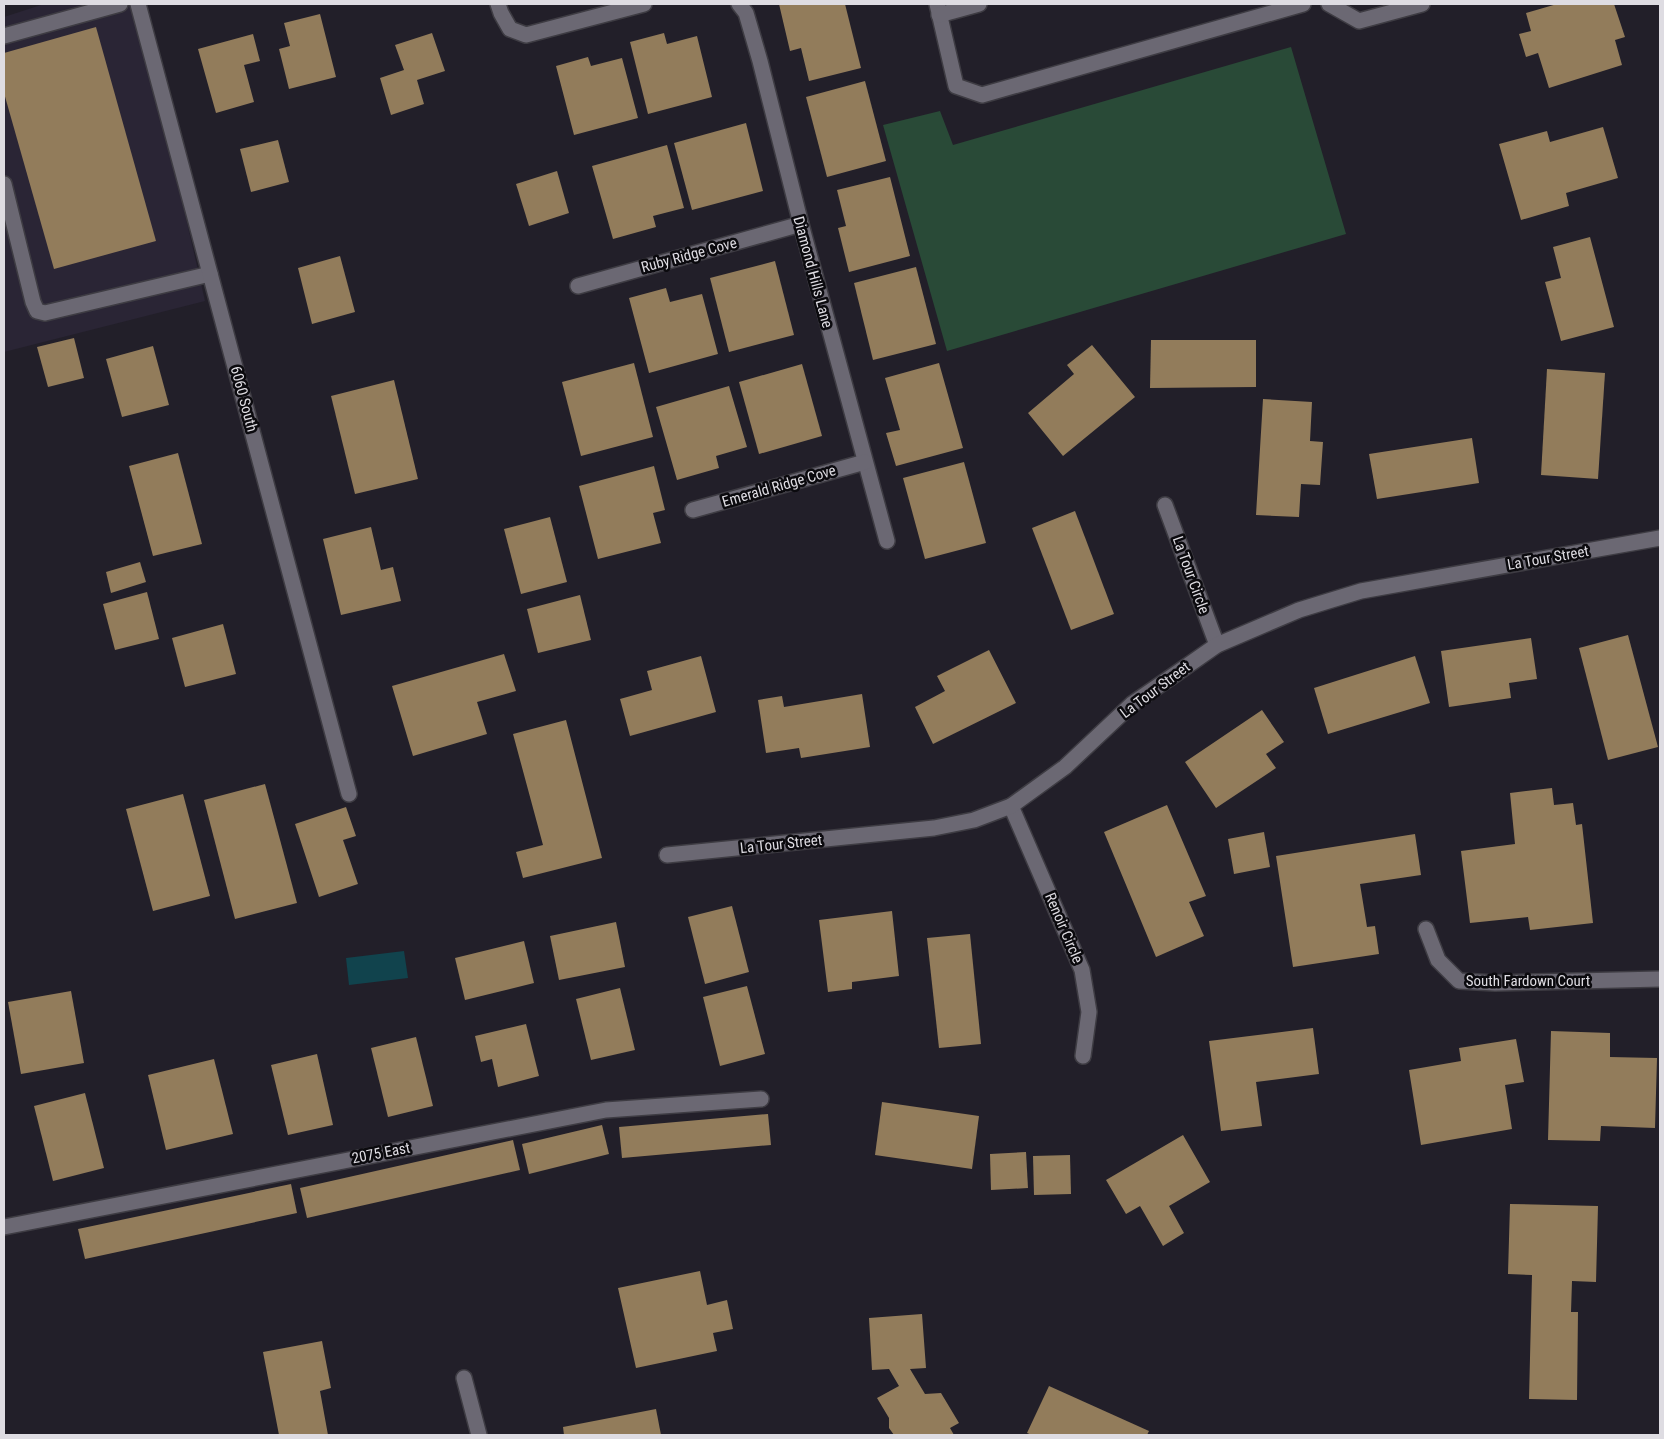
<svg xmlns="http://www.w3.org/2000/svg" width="1664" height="1439" font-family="'Roboto Condensed',sans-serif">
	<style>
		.built { fill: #2a2535 }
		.green { fill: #294a37 }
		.water { fill: #11434d }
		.building { fill: #927c5b }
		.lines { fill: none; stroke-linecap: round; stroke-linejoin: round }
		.service-casing { stroke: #3e3c43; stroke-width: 18 }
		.minor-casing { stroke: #3e3c43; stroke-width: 18 }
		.service { stroke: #6b6873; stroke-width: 15 }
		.minor { stroke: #6b6873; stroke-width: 15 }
		.labels { text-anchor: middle; stroke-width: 5; stroke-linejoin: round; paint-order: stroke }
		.street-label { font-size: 15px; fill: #dedce2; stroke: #0b0a0e }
	</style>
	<rect width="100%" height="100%" fill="#221f29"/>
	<polygon class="built" points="44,4 137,4 205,301 4,352 4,17"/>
	<polygon class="green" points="1291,47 1346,234 947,351 883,125 940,111 953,145"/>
	<polygon class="water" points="404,951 408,978 349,985 346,958"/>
	<g class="building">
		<polygon points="779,4 845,4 861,68 809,81 801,48 790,51"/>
		<polygon points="1557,4 1614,4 1625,37 1615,40 1622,65 1549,88 1538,53 1526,57 1519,34 1531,31 1526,13"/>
		<polygon points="320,14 336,77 289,89 279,49 290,46 284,23"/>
		<polygon points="96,27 156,241 54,269 4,93 4,53"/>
		<polygon points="432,33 445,71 417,80 424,104 391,115 380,78 404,70 395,45"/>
		<polygon points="664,33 667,44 697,36 712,97 648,114 630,42"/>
		<polygon points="253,34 260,61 244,65 254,102 216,113 198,49"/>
		<polygon points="588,57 591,66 622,58 638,118 574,135 556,66"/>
		<polygon points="865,81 886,161 827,177 806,97"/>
		<polygon points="746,123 763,191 692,210 674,143"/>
		<polygon points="1603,127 1618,178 1566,193 1569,206 1521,220 1499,144 1547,131 1550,142"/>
		<polygon points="278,140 289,182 251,192 240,149"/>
		<polygon points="667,145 684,208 653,216 656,227 613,239 592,166"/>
		<polygon points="557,171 569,213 529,226 516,184"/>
		<polygon points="890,177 910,256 849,272 838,228 846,226 837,190"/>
		<polygon points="1590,237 1614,327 1561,341 1545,282 1561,278 1553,247"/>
		<polygon points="340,256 355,312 312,324 298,268"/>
		<polygon points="775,261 794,335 729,352 710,278"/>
		<polygon points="916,267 936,344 873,360 854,283"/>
		<polygon points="666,288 670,302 702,294 718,354 649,373 629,298"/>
		<polygon points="74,338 84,378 48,387 37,347"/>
		<polygon points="1151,340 1256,340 1256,387 1150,388"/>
		<polygon points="1092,345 1135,397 1063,456 1028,413 1074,374 1067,365"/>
		<polygon points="153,346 169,405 122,417 106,359"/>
		<polygon points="634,363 653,437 581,456 562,382"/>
		<polygon points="939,363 963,448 896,466 886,433 900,430 885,378"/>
		<polygon points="802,364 822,436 759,454 739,382"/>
		<polygon points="1547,369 1605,373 1598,479 1541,475"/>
		<polygon points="394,380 418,479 355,494 331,396"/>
		<polygon points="729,386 747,447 716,456 719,468 677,480 656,407"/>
		<polygon points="1263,399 1312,402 1310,441 1323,442 1320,485 1301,484 1299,517 1256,515"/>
		<polygon points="1472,438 1479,483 1377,499 1369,454"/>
		<polygon points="178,453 202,544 153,556 129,466"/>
		<polygon points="964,462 986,543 925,559 903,478"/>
		<polygon points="654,466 665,510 653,513 661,543 598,559 579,486"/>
		<polygon points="1075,511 1114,614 1071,630 1032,528"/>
		<polygon points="550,517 567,582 521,594 504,529"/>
		<polygon points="371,527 381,570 393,567 401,601 341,615 323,539"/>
		<polygon points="140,562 146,582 111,593 106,572"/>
		<polygon points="147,592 159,639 115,650 103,604"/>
		<polygon points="580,595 591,640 538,653 527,609"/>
		<polygon points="223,624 236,674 185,687 172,638"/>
		<polygon points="1628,635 1658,747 1608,760 1579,648"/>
		<polygon points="1531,638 1537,679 1509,683 1511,698 1449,707 1441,651"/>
		<polygon points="989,650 1016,703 933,744 915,707 945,691 937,676"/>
		<polygon points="504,654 516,691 477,702 487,734 413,756 392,686"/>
		<polygon points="701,656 716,712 630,736 620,699 652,690 647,671"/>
		<polygon points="1415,656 1430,703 1328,734 1314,688"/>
		<polygon points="862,694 870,747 801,758 799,748 766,753 758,700 782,696 784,707"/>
		<polygon points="1262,710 1284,742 1266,754 1276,768 1216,808 1185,762"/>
		<polygon points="566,720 602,858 523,878 516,852 543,845 513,734"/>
		<polygon points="265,784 297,903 235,919 204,800"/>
		<polygon points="1552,788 1554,805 1573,803 1576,825 1582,824 1593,923 1530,930 1528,917 1470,923 1461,851 1515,844 1510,793"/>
		<polygon points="183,794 210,896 153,911 126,809"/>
		<polygon points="1167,805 1206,896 1189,902 1204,936 1156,957 1104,832"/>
		<polygon points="346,807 356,836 343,840 358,884 319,897 295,824"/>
		<polygon points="1264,832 1270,867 1234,874 1228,839"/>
		<polygon points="1415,834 1421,875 1360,884 1367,927 1375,926 1379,954 1293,967 1276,856"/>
		<polygon points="732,906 749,972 705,984 688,917"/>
		<polygon points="892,911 899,976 852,982 852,989 828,992 819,920"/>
		<polygon points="616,922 625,967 559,980 550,936"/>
		<polygon points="970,934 981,1044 939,1048 927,938"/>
		<polygon points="524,941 534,983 465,1000 455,958"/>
		<polygon points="747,986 765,1054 720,1066 703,997"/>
		<polygon points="620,988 635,1050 591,1060 576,999"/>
		<polygon points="71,991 84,1063 21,1074 8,1002"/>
		<polygon points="526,1024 539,1076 498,1087 492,1059 481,1062 475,1036"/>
		<polygon points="1313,1028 1319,1074 1256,1082 1262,1126 1221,1131 1209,1041"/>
		<polygon points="1551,1031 1610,1033 1610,1057 1657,1058 1655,1128 1601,1126 1600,1141 1548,1140"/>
		<polygon points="416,1037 433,1106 388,1117 371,1048"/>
		<polygon points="1516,1039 1524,1082 1505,1085 1512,1129 1421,1145 1409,1070 1461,1061 1459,1048"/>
		<polygon points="317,1054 333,1125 288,1135 271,1065"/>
		<polygon points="214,1059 233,1134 166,1150 148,1075"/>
		<polygon points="85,1093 104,1168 53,1181 34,1106"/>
		<polygon points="882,1102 979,1116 972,1169 875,1155"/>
		<polygon points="768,1114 771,1145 622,1158 619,1127"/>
		<polygon points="602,1125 609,1154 529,1174 522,1144"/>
		<polygon points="1183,1135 1210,1182 1169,1206 1184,1233 1163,1246 1140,1206 1126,1214 1106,1180"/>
		<polygon points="513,1140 520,1170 307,1218 300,1188"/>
		<polygon points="1026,1152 1028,1188 991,1190 990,1154"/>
		<polygon points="1070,1155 1071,1194 1034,1195 1033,1156"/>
		<polygon points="291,1184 297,1213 85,1259 78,1229"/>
		<polygon points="1510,1204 1598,1206 1596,1282 1572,1281 1571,1312 1578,1312 1577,1400 1529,1399 1532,1275 1508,1274"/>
		<polygon points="700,1271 707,1305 727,1300 733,1329 713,1333 717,1351 636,1368 618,1288"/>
		<polygon points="922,1314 926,1368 910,1369 925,1394 941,1393 959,1423 950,1428 954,1435 894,1435 889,1428 889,1418 877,1398 899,1386 889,1369 872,1370 869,1318"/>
		<polygon points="322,1341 331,1388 320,1391 328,1435 279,1435 263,1352"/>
		<polygon points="1049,1386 1149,1431 1147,1435 1032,1435 1027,1433"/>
		<polygon points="656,1409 661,1435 564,1435 563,1427"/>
	</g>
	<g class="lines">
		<defs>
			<g id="service">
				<polyline points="937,4 956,86 982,95 1303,4"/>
				<polyline points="1329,4 1359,21 1422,4"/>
				<polyline points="939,15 979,4"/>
				<polyline points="4,36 120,4"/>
				<polyline points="4,184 33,302 37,311 45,313 210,274"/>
				<polyline points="1426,929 1438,960 1459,981 1495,983 1660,979"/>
			</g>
			<g id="minor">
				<polyline points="138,4 349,794"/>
				<polyline points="498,4 501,13 510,29 526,35 644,4"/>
				<polyline points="739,4 746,13 760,61 801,224 887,541"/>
				<polyline points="578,286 801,224"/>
				<polyline points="1165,505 1217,645"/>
				<polyline points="693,510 865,462"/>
				<polyline points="1011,806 1082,970 1089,1012 1083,1056"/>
				<polyline points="667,855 934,828 974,820 1011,806 1065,767 1132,704 1177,673 1217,645 1299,610 1361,591 1660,538"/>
				<polyline points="4,1227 606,1110 761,1099"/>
				<polyline points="464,1378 479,1435"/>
			</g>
		</defs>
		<use href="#service" class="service-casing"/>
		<use href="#minor" class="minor-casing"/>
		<use href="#service" class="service"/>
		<use href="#minor" class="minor"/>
	</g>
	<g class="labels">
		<g class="street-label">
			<text transform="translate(689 255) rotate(-15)" y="5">Ruby Ridge Cove</text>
			<text transform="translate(813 272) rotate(75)" y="5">Diamond Hills Lane</text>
			<text transform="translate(244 399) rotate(75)" y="5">6060 South</text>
			<text transform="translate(779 486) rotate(-16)" y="5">Emerald Ridge Cove</text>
			<text transform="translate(1548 558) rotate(-10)" y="5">La Tour Street</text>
			<text transform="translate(1191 575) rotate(70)" y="5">La Tour Circle</text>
			<text transform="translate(1155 690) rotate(-37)" y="5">La Tour Street</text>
			<text transform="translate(781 844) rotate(-6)" y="5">La Tour Street</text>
			<text transform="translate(1064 928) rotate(67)" y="5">Renoir Circle</text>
			<text x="1528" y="986">South Fardown Court</text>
			<text transform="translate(381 1153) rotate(-11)" y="5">2075 East</text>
		</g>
	</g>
	<rect width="1664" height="1439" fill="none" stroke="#dedce2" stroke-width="10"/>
</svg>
